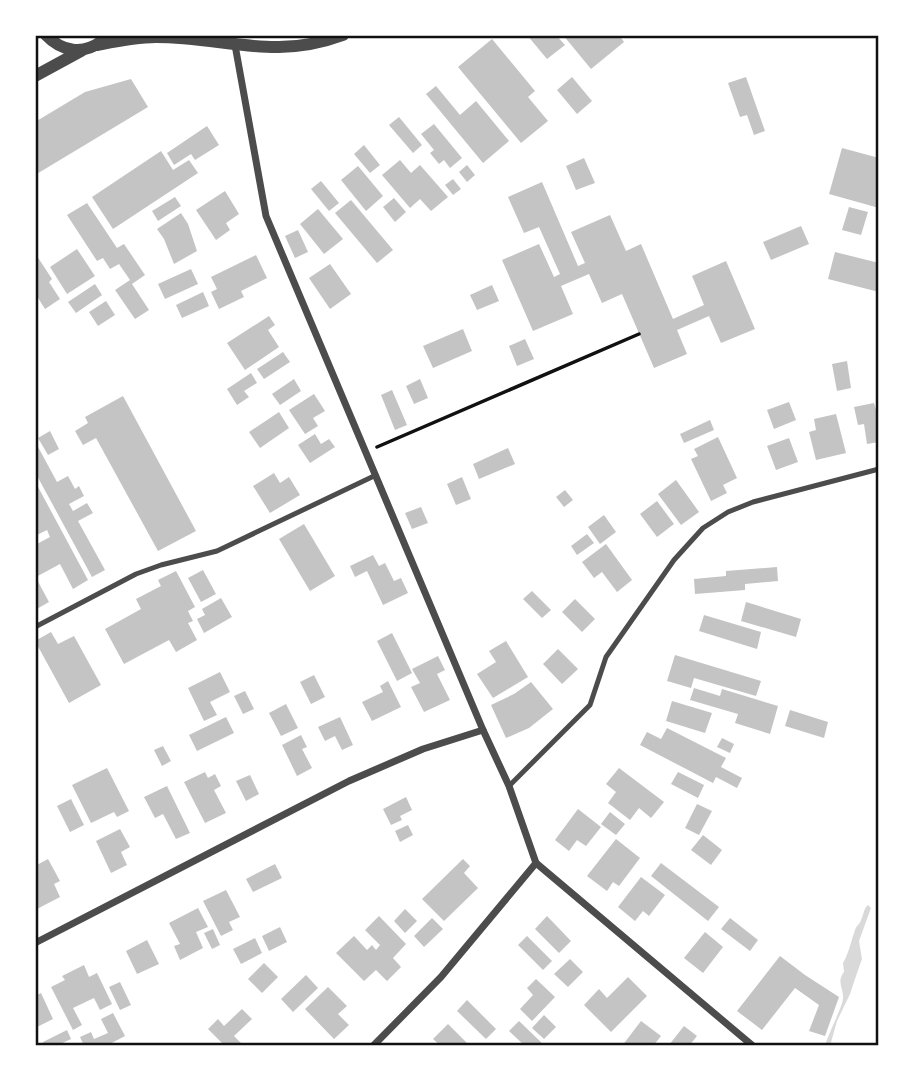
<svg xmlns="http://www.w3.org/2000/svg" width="914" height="1081" font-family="'Work Sans',sans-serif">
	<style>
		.water { fill: #d9d9d9 }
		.building { fill: #c4c4c4 }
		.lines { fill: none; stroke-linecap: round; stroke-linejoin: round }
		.path { stroke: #111; stroke-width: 3.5 }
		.service { stroke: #4c4c4c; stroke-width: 5 }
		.minor { stroke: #4c4c4c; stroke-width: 7 }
		.tertiary { stroke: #4c4c4c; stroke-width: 12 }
		.neatline { fill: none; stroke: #111; stroke-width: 2.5 }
	</style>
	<rect width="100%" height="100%" fill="#fff"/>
	<path class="water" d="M868,905L871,908L859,941L862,959L857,973L850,994L837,1021L830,1046H825C828,1034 842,1008 843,999C844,988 836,982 844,972L843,963C849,953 851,941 855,930C857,924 859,926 861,920C864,914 863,910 868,905Z"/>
	<g class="building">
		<polygon points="527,35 556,35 565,45 547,59"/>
		<polygon points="563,35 619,35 624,42 591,69"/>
		<polygon points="492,39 535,91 528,97 548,121 521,143 458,67"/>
		<polygon points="572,77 592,101 577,114 557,90"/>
		<polygon points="746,77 765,131 754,135 747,115 740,117 728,83"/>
		<polygon points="131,79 148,107 35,175 35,122 85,92"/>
		<polygon points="436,86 460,115 476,101 509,141 483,163 426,94"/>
		<polygon points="399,117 422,145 413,153 389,125"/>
		<polygon points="434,124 462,158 450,168 444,160 439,164 430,153 434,150 421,134"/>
		<polygon points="207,126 219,145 195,160 191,154 174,165 167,153"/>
		<polygon points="364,145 380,165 370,173 354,154"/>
		<polygon points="842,148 879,158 879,208 829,194"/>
		<polygon points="161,151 173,170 189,160 198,173 113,229 92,197"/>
		<polygon points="584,158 595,183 576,190 566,166"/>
		<polygon points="400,160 411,173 420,165 448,197 431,211 420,199 410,208 382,175"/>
		<polygon points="467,165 475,175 467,182 459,172"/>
		<polygon points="358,166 383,196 366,211 341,180"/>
		<polygon points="453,179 461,189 453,195 445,185"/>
		<polygon points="321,181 339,203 329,211 311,189"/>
		<polygon points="542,182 578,266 585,263 571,232 610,215 626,251 641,244 673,319 704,305 692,276 726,261 755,329 721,343 709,316 677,330 687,354 654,368 622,294 602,303 589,274 561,286 573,314 533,331 502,260 539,244 554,277 560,274 539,227 524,233 508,197"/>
		<polygon points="225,191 239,214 226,223 230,230 216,240 196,210"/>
		<polygon points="175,197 181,206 158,221 152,211"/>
		<polygon points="394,198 406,212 395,222 383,207"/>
		<polygon points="351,200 393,250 377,263 335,213"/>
		<polygon points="87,203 117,248 124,244 145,275 132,284 149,310 135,319 115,290 130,280 119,264 110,269 103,258 97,261 67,215"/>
		<polygon points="849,207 868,212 861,235 842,230"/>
		<polygon points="318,209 343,239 324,254 300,224"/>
		<polygon points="181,213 188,224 197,251 174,264 164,239 157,229"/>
		<polygon points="801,226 809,244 771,260 763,242"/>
		<polygon points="298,230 308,252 295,258 285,236"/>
		<polygon points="77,249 95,276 67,294 50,267"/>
		<polygon points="835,252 879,263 879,292 828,279"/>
		<polygon points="35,253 52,279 49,282 60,299 45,309 35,293"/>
		<polygon points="256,255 267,278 241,291 244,297 219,309 211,292 217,289 211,277"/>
		<polygon points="330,264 351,294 330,309 309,278"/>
		<polygon points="191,269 198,284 165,299 158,284"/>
		<polygon points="95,284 102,295 76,313 68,302"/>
		<polygon points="492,285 499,301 477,310 470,295"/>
		<polygon points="203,292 209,306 182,318 176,305"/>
		<polygon points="106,301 115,315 98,326 89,312"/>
		<polygon points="269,316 275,325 268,330 279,347 245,370 227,343"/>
		<polygon points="463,329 472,351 433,368 423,346"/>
		<polygon points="525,339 534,359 517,366 509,346"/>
		<polygon points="283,352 290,362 264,379 257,369"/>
		<polygon points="847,361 851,388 837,391 832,364"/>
		<polygon points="251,373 257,383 244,391 249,397 237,405 227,389"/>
		<polygon points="294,379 301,391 280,405 272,394"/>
		<polygon points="420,379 428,398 414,404 406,386"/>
		<polygon points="392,390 407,425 395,430 381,395"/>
		<polygon points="314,394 325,411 313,418 318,426 305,434 289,410"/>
		<polygon points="123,396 196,531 158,551 96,438 83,445 75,431 88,423 85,417"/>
		<polygon points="789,402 796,420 774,429 767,410"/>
		<polygon points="874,403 876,410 879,409 879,442 867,444 864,424 858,425 854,407"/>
		<polygon points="279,412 289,428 260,448 249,432"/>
		<polygon points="836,414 846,453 816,460 809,432 816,430 814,419"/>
		<polygon points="710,420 714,430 684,443 680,434"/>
		<polygon points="50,431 59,449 48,455 38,438"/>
		<polygon points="315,434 321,444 329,439 335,447 310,463 298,445"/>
		<polygon points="718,437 737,478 723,485 727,493 711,501 691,459 698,456 694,449"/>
		<polygon points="789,438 798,462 776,470 767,446"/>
		<polygon points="37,445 57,482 68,476 75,489 79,486 84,496 69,504 73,511 87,503 93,513 78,521 105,570 92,577 35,472 35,446"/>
		<polygon points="508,448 515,464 479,479 473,464"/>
		<polygon points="274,473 280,483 289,477 300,495 270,513 253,486"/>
		<polygon points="462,477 471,499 456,505 447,484"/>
		<polygon points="676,480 699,512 681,525 658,494"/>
		<polygon points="37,485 88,580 73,589 60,564 36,577 35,575 35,545 50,537 47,530 35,536 35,515 38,514 35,509 35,486"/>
		<polygon points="565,490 573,500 564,507 556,497"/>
		<polygon points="657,501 674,524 657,537 640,514"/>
		<polygon points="421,507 428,523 412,529 405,513"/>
		<polygon points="604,515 616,532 600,544 588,527"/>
		<polygon points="304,524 335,576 310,591 279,539"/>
		<polygon points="587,534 594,543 577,555 571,546"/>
		<polygon points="606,544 632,580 617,592 602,572 594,578 582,562"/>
		<polygon points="373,555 379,566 385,563 394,581 401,578 408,593 383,605 367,571 355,577 350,566"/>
		<polygon points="777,567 778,581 745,584 745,590 695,594 694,579 726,576 726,571"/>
		<polygon points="203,570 216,594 201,602 188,578"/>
		<polygon points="176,571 195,607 188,611 193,621 188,623 197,640 176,652 169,640 124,664 105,629 141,609 136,599 161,586 158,580"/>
		<polygon points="35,576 49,602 35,610"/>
		<polygon points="532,591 551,610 542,618 523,599"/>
		<polygon points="221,598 232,617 204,633 197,619 205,615 202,609"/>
		<polygon points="575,599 595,619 582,632 562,612"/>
		<polygon points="746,602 801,619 796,637 741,621"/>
		<polygon points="704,615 761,632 757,649 699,631"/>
		<polygon points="51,632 58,644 74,636 101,685 69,703 35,641"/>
		<polygon points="392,633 412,673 397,681 377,641"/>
		<polygon points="506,641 528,677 493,698 477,674 496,662 489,651"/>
		<polygon points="558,649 578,669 562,684 543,664"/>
		<polygon points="675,655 761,681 756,696 694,678 691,688 667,681"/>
		<polygon points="438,656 445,670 437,674 450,700 424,712 411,687 420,683 412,669"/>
		<polygon points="220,672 230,692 210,702 217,715 204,721 188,688"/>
		<polygon points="314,675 325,697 311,704 300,682"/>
		<polygon points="388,681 401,707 372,721 362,702 383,692 380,686"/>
		<polygon points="531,682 553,709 529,728 506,738 491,705 514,694"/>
		<polygon points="694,688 720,696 722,689 778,706 770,734 735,723 738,714 690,700"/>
		<polygon points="245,691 254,709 243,714 234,696"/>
		<polygon points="672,701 712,713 705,733 666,721"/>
		<polygon points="286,704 298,728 281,736 269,713"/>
		<polygon points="790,710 828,722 824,738 785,726"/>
		<polygon points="226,717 234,733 197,751 189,735"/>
		<polygon points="340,717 353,745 342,750 335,736 325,741 318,727"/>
		<polygon points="667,728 726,758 721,767 742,778 737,788 716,777 713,783 640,745 647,732 661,739"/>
		<polygon points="301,735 307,747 302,749 312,768 297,776 282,745"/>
		<polygon points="722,738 734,744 730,753 717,747"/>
		<polygon points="163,746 171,761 162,766 154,750"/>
		<polygon points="107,768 129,811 117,817 114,812 91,823 72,785"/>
		<polygon points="619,768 664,802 651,818 639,808 630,820 608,803 616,792 606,784"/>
		<polygon points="205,772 208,778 215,774 221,786 214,790 226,813 205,823 184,782"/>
		<polygon points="678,772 704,785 698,798 671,784"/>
		<polygon points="250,775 259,794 246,801 236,781"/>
		<polygon points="167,786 190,833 176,839 163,814 155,818 144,797"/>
		<polygon points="406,797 412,810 400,816 402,820 391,825 383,809"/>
		<polygon points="71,799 84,825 70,832 57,806"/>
		<polygon points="697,804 712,811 699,835 685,828"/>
		<polygon points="578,809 601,827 586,846 577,840 569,851 555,840"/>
		<polygon points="610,812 625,824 616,835 601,824"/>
		<polygon points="408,825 413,835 400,842 395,831"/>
		<polygon points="120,829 130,847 121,852 127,865 111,873 96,841"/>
		<polygon points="703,835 722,850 711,865 691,850"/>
		<polygon points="616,839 640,858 619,886 613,882 607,891 587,876"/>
		<polygon points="48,859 60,881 54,884 60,897 37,909 35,905 35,866"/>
		<polygon points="463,859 470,866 464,873 478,888 444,921 422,899"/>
		<polygon points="661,863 719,907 708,921 651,876"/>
		<polygon points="275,864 282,878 253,892 246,879"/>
		<polygon points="641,877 665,895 649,916 643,911 635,921 618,907"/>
		<polygon points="226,890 240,917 229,922 233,930 221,936 203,901"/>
		<polygon points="198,908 208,927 196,932 203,948 180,960 174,946 180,944 169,923"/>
		<polygon points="405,909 417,921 405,933 394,921"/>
		<polygon points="379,916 406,944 393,958 401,967 387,981 376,970 364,981 336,953 354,936 367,950 372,945 376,950 380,945 365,930"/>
		<polygon points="547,916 571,941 559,953 535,929"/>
		<polygon points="432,918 443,929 424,947 414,936"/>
		<polygon points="730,918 758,940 750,951 721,929"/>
		<polygon points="280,927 287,942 269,951 262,936"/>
		<polygon points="213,929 220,945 212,949 204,933"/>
		<polygon points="705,932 723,947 703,973 684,958"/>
		<polygon points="527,936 552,961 543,970 518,945"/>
		<polygon points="255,938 262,953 241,964 233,949"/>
		<polygon points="147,940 159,964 137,974 126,951"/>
		<polygon points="780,956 805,975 839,997 825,1036 809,1031 819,1005 795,988 762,1030 737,1011"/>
		<polygon points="570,959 583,972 568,987 554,974"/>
		<polygon points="264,963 278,977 262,993 248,979"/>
		<polygon points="84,965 89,977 97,973 112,1004 100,1010 94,998 73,1008 82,1025 73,1030 51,987 65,980 62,976"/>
		<polygon points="306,975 318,988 293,1012 281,999"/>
		<polygon points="628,977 647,996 611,1032 584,1005 599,989 607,998"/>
		<polygon points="536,979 555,997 532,1021 520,1009 533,995 527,988"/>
		<polygon points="120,982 131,1005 120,1010 109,987"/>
		<polygon points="328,987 347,1006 338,1014 349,1025 334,1039 305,1009"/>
		<polygon points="41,993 53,1019 35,1028 35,996"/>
		<polygon points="467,1000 496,1029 486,1039 457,1011"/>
		<polygon points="242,1009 252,1019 234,1036 244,1046 225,1046 208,1029 218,1019 224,1026"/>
		<polygon points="113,1013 125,1036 106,1046 84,1046 80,1037 91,1032 94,1039 108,1033 101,1019"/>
		<polygon points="544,1015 556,1027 544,1039 532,1028"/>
		<polygon points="519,1021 545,1046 525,1046 509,1031"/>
		<polygon points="641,1021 661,1036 653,1046 622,1046"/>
		<polygon points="448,1024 470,1046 441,1046 433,1039"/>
		<polygon points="684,1026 697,1036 689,1046 671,1046 669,1045"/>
		<polygon points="67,1030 71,1039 56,1046 45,1046 43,1042"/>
	</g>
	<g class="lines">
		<polyline class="path" points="377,447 639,334"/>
		<g class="service">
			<polyline points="35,627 136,574 161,565 217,551 374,476"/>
			<polyline points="509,786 590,705 606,657 674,560 703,528 728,512 753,502 879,469"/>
		</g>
		<g class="minor">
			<polyline points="235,45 266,216 483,730 509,786 536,863 753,1046"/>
			<polyline points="35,943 349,781 423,749 483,730"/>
			<polyline points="373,1046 441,977 536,863"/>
		</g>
		<g class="tertiary">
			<path d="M46,35C62,52 83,55 102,41"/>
			<path d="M97,45C117,41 135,37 156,37C225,37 273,61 343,35"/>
			<polyline points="35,76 81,51"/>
		</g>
	</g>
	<rect width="914" height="1081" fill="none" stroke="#ffffff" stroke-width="74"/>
	<rect x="37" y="37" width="840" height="1007" class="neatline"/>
</svg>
